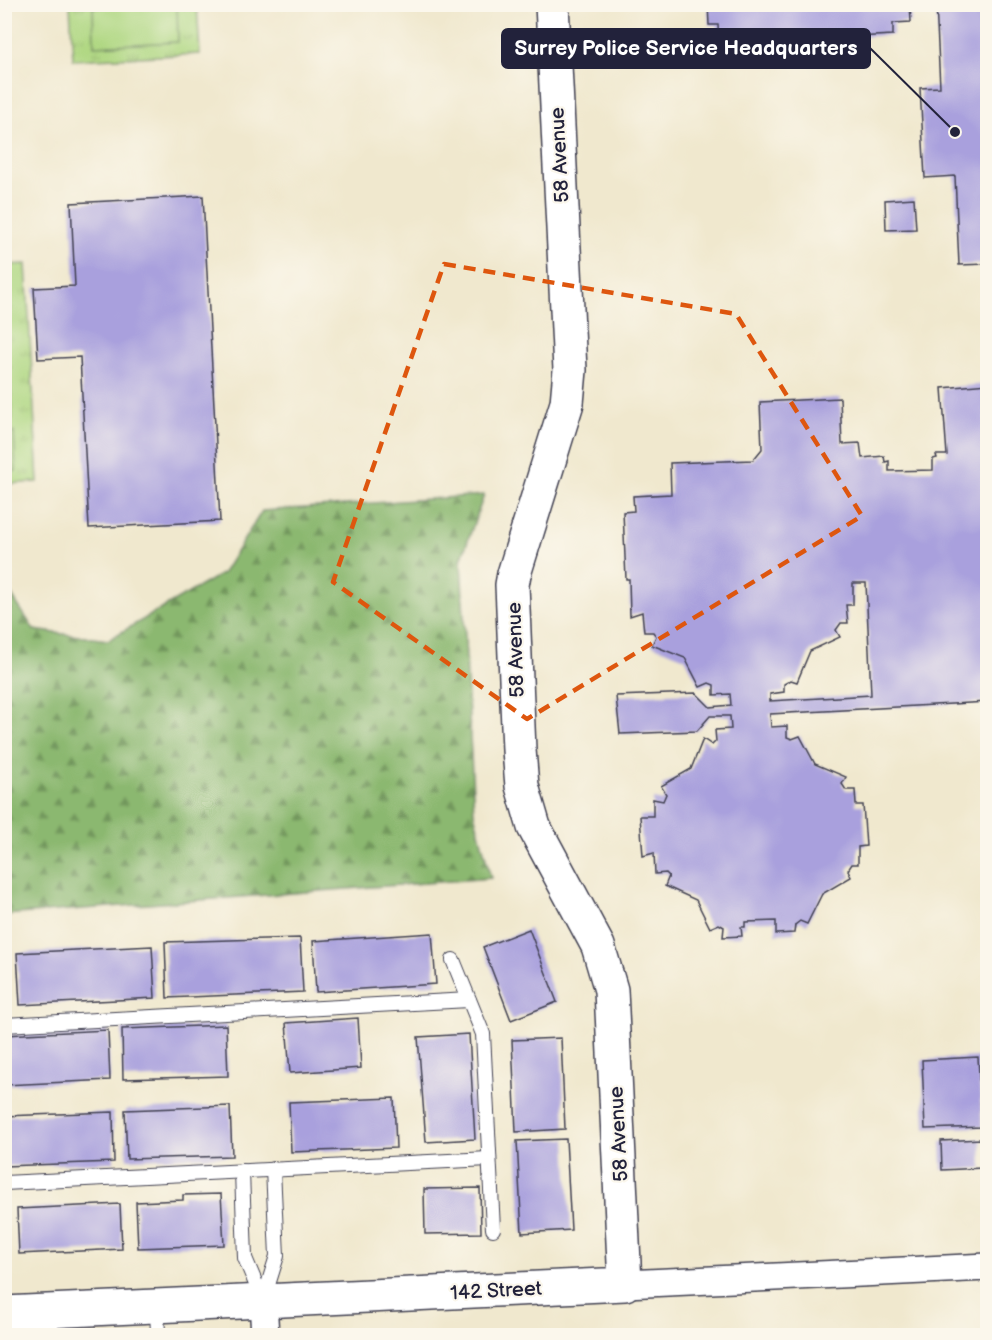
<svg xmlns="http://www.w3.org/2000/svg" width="992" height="1340" font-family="'Balsamiq Sans',sans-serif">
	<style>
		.forest { fill: url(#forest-firs); stroke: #566d55; stroke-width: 1.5 }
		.park { fill: url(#park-tufts); stroke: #687c5e; stroke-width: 1.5 }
		.pitch { fill: #afd781; stroke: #687c5e; stroke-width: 1.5 }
		.building { fill: #a9a0dd; fill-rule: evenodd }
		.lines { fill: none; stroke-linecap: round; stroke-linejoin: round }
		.service-casing { stroke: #414051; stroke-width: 16 }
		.minor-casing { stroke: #414051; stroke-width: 30 }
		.tertiary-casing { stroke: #414051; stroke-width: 36 }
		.service { stroke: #fff; stroke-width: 14 }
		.minor { stroke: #fff; stroke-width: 27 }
		.tertiary { stroke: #fff; stroke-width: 33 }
		.marked { fill: none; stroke: #de560e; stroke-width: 4.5; stroke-dasharray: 12 8; stroke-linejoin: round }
		.labels { text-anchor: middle; stroke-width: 4.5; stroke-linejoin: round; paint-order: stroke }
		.street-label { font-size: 20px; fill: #22223b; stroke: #fbf7ec }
		.leader { fill: none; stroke: #22223b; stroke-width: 2 }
		.callout-dot { fill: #22223b; stroke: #fbf7ec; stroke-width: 2 }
		.callout { fill: #22223b; stroke: #22223b; stroke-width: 2 }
		.callout-label { font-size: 21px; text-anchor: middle; font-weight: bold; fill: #fff }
	</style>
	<defs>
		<pattern id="forest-firs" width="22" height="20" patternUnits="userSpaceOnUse" patternTransform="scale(1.5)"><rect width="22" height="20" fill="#8bb86f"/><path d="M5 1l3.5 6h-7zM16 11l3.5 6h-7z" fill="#71955c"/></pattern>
		<pattern id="park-tufts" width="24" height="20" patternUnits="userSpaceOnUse" patternTransform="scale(1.5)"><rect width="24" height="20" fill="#afd781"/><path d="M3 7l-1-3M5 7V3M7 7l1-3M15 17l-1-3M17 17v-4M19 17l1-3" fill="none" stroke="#96b870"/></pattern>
	</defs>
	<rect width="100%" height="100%" fill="#fbf7ec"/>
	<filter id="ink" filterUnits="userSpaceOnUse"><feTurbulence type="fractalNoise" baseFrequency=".0167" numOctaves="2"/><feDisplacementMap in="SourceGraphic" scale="12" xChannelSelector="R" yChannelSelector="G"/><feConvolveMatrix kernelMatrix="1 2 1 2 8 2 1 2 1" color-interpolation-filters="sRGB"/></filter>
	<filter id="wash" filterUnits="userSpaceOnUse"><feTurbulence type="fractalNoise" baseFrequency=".008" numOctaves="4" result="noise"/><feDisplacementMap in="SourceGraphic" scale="24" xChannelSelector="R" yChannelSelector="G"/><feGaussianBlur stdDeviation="1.35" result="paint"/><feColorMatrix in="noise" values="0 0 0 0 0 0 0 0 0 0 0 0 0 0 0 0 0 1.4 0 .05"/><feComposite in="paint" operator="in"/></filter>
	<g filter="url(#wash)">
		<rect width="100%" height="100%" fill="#f0e8ce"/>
		<polygon class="forest" points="484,495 461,560 474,813 491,878 5,915 5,585 34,630 108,640 223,573 262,511"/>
		<g class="park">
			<polygon points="70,5 197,5 200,54 73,60"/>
			<polygon points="26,264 38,482 5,484 5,265"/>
		</g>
		<g class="pitch">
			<polygon points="154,4 177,5 178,42 94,46 93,7"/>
			<polygon points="10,380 12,419 5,419 5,381"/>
			<polygon points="14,432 16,471 5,471 5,433"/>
		</g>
		<g id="blocks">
			<g class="building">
				<polygon points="708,4 910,4 911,22 893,23 893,35 719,44 718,25 709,25"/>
				<polygon points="936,4 988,4 988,264 959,265 955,176 925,178 920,88 940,87"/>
				<polygon points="203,196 220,521 89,528 80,357 38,359 34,288 75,286 71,203"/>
				<polygon points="914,198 916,229 886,230 885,200"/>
				<path d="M988,384V702L770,714L771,727L787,726V737L792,739L800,736L815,764L846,777L842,784L846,790H855L856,805H863L866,846L858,847V864H852L848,870L851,877L822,894L807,924L800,921L795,925L794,933L776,934V921L745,922V927H741L742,936L723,937L724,927L719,924L710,928L696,900L665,886L669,876L666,873L655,874L654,853L643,856L640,816H653V799L663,801L666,794L661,786L691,769L703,739L712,745L716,741L715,730L731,729L730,716H710L697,731L620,734L616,696L696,693L710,707L731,705L730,694L714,695V685L709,683L700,687L685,658L652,645L656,636L653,632H644L642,612L630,616L629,579H626L623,512L634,511L633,496L671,494L670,463L753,460L762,449L760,402L840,398L842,444L860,443L862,458L884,456L885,462L889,461V471L933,470V459L937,458L936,455H947L942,388ZM853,583H866L871,695L770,701V694L784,692V684L791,680L797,682L810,651L840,637L836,630L841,623H848L846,605H853Z"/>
				<polygon points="529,929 557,1002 511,1020 483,947"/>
				<polygon points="432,933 436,984 316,992 313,941"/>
				<polygon points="300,938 303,992 167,998 165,942"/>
				<polygon points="152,946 155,998 20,1005 17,953"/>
				<polygon points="358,1018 361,1068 290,1073 286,1023"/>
				<polygon points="226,1025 228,1076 123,1079 122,1029"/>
				<polygon points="108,1030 110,1080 4,1085 4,1035"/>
				<polygon points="469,1034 475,1139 426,1142 418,1037"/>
				<polygon points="561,1038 565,1129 516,1132 512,1040"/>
				<polygon points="978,1057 982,1127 925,1129 922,1060"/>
				<polygon points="394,1098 396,1148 291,1152 289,1102"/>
				<polygon points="230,1106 232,1156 127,1159 125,1110"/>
				<polygon points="113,1112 114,1162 4,1166 4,1116"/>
				<polygon points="566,1139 571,1230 522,1233 517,1141"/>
				<polygon points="981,1139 982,1168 942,1170 941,1141"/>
				<polygon points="480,1188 481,1233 425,1234 424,1189"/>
				<polygon points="221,1194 224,1245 138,1248 136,1202 183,1200 183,1195"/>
				<polygon points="120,1204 122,1249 19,1254 17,1209"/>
			</g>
		</g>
	</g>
	<g filter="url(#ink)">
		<use href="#blocks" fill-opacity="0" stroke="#414051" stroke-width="1.5"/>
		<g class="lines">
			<defs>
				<g id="service">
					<polyline points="453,960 483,1034 493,1229"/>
					<polyline points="4,1025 469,1000"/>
					<polyline points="242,1171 245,1258 263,1301"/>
					<polyline points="4,1183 489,1159"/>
					<polyline points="263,1301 277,1256 273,1169"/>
					<polyline points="157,1307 158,1336"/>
				</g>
				<g id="minor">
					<polyline points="625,1284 988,1267"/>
					<polyline points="263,1301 265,1336"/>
				</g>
				<polyline id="tertiary" points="4,1313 625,1284 611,990 598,946 534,827 522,786 519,750 512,585 514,574 567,403 570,370 552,4"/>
			</defs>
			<use href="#service" class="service-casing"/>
			<use href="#minor" class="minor-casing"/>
			<use href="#tertiary" class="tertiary-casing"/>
			<use href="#service" class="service"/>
			<use href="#minor" class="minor"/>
			<use href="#tertiary" class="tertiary"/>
		</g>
	</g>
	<path class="marked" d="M444,264L736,314L862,516L527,719L333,582Z"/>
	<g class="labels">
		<g class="street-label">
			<text transform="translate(559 155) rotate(-93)" y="7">58 Avenue</text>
			<text transform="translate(515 650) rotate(-92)" y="7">58 Avenue</text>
			<text transform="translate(618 1134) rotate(-93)" y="7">58 Avenue</text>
			<text transform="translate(496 1290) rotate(-3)" y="7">142 Street</text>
		</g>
	</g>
	<path class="leader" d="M955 132L870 48"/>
	<circle class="callout-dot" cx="955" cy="132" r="6"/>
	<rect class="callout" x="502" y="29" width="368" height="39" rx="6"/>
	<g class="callout-label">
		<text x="686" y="55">Surrey Police Service Headquarters</text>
	</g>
	<rect width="992" height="1340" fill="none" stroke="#fbf7ec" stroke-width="24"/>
</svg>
